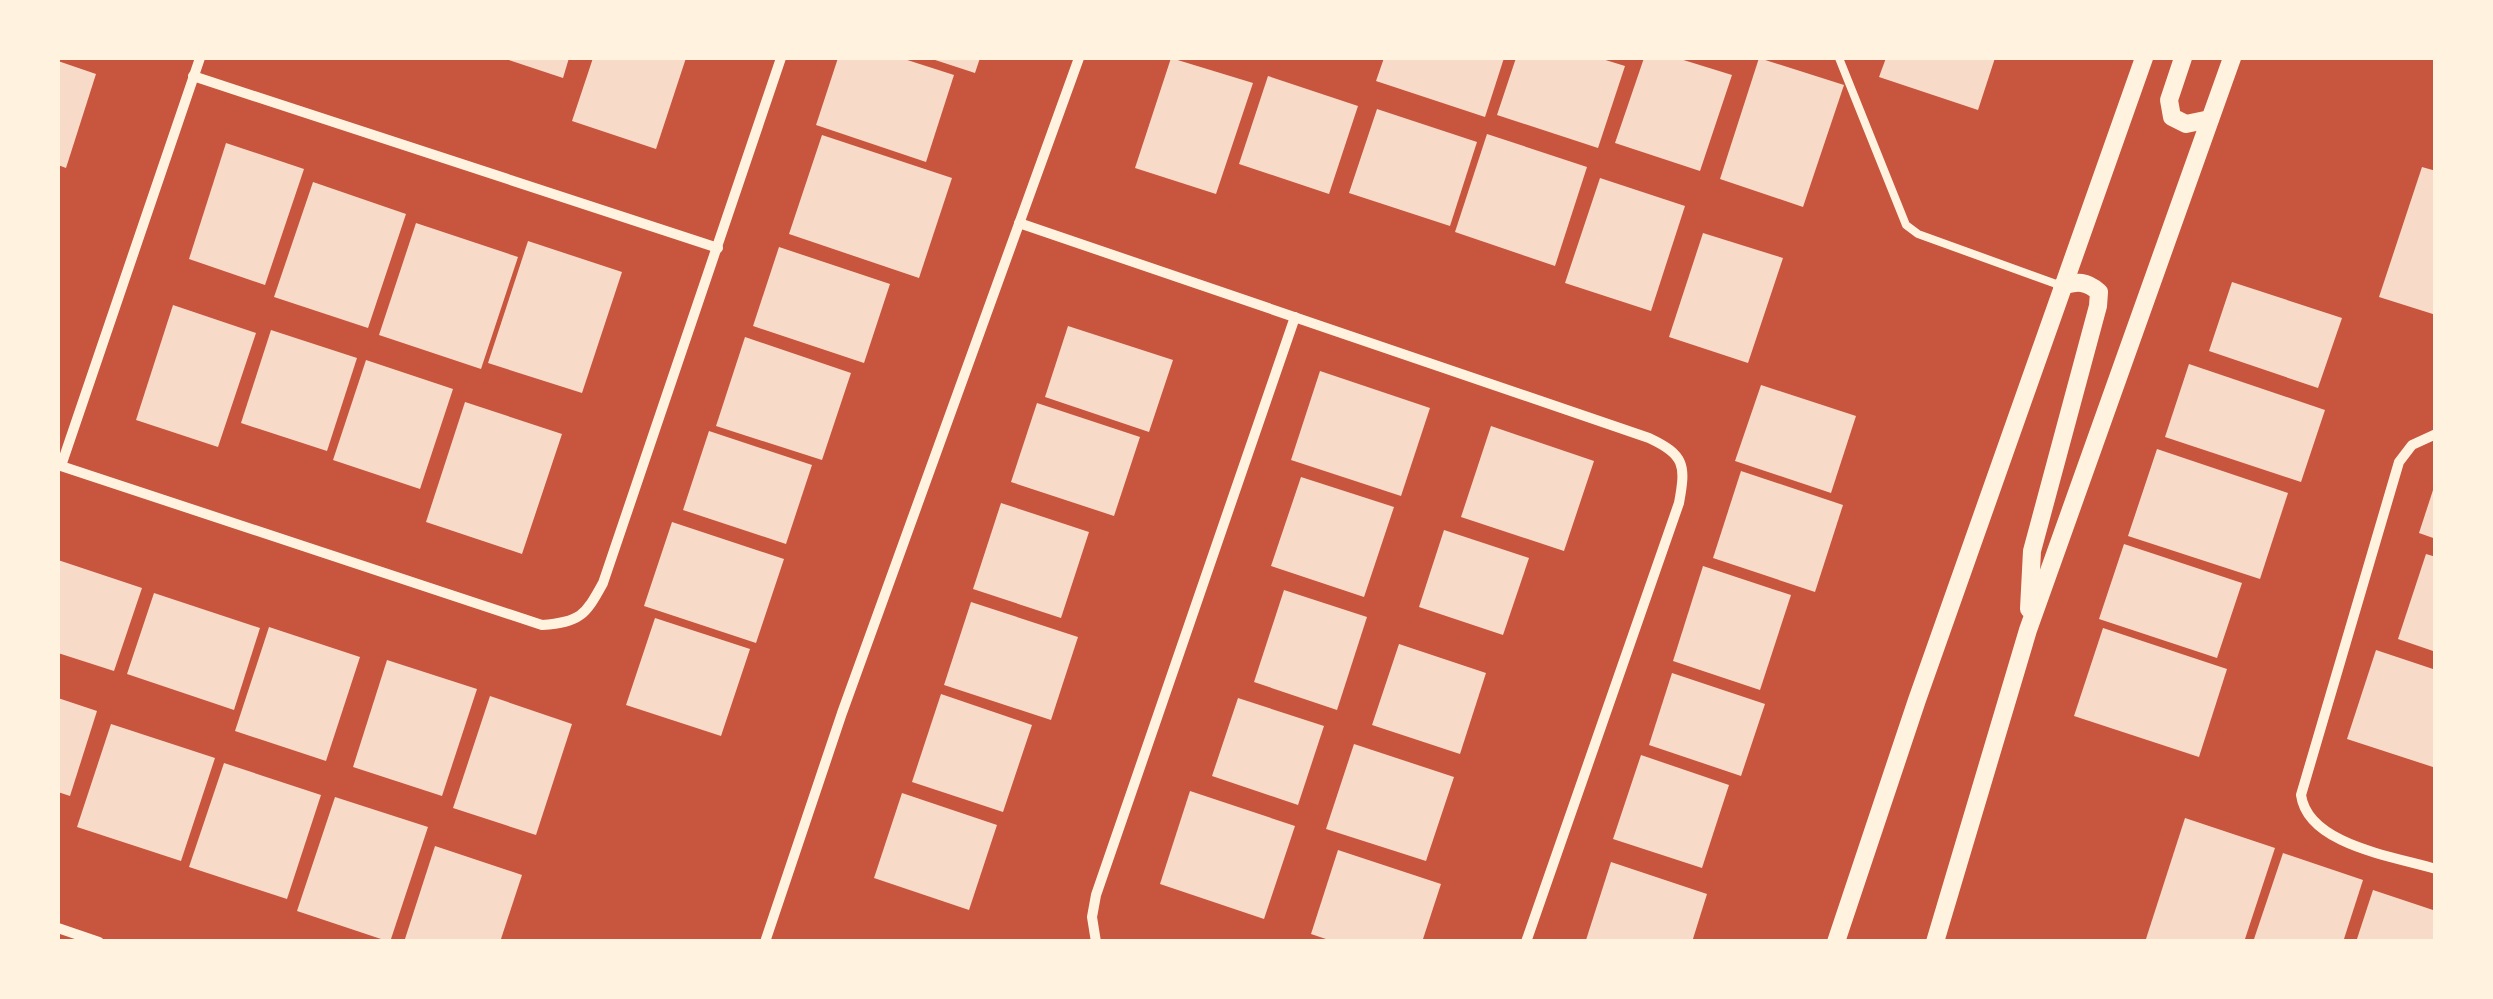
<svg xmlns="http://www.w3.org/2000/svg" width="2493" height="999" font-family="Montserrat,sans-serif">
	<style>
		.building { fill: #f7dbc8 }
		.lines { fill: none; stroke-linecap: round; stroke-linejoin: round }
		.service { stroke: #fff3e0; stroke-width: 8 }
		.minor { stroke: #fff3e0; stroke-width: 10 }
		.tertiary { stroke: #fff3e0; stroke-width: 18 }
	</style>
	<rect width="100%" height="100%" fill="#c8553d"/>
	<g class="building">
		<polygon points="503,58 569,58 563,78"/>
		<polygon points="593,58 686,58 656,149 572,121"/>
		<polygon points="838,58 901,58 954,75 926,162 816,125"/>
		<polygon points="929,58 980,58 975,73"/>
		<polygon points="1171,58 1253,83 1216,194 1135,168"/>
		<polygon points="1384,58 1504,58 1485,117 1376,81"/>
		<polygon points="1516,58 1599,58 1625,66 1598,148 1497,115"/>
		<polygon points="1644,58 1677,58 1732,75 1700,171 1615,143"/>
		<polygon points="1759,58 1844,85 1803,207 1720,179"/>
		<polygon points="1886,58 1995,58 1978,110 1879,77"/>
		<polygon points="58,61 96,74 66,168 58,165"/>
		<polygon points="1268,76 1358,106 1329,194 1239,164"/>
		<polygon points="1377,109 1477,142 1450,226 1349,193"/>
		<polygon points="1487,134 1587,167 1555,266 1455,232"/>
		<polygon points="822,135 952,178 919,278 789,234"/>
		<polygon points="226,143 304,169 265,285 189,259"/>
		<polygon points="2422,167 2436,171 2436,315 2379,297"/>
		<polygon points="1600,178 1685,206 1651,311 1565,283"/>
		<polygon points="313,182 406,214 368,328 274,297"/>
		<polygon points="416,223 518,257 481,369 379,335"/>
		<polygon points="1703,233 1783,258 1748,363 1669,337"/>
		<polygon points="528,241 622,272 582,393 488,363"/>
		<polygon points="779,247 890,284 864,363 753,326"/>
		<polygon points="2232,282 2342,318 2318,388 2209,351"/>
		<polygon points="173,305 256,333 218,447 136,420"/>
		<polygon points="1068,326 1173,360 1149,432 1045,397"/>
		<polygon points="271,330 357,358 327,451 241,423"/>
		<polygon points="745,337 851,373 822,460 716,426"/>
		<polygon points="366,360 453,389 420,489 333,460"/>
		<polygon points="2189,364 2325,410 2301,482 2165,437"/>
		<polygon points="1320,371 1430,408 1401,496 1291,460"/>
		<polygon points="1761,385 1856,416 1831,493 1735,461"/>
		<polygon points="465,402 562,434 522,554 426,522"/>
		<polygon points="1037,403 1140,437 1114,516 1011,482"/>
		<polygon points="1491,426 1594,461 1564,551 1461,517"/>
		<polygon points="709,431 812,465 786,544 683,510"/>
		<polygon points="2157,449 2288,493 2260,579 2128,536"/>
		<polygon points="1741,471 1843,505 1815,592 1713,558"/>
		<polygon points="1301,477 1394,507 1364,597 1271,566"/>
		<polygon points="2435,484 2436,484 2436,539 2419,533"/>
		<polygon points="1001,503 1089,532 1061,618 973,589"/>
		<polygon points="672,522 784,559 756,643 644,606"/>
		<polygon points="1444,530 1529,558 1503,635 1419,607"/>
		<polygon points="2124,544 2242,583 2217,658 2099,619"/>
		<polygon points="2426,554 2436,557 2436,652 2398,639"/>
		<polygon points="58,560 142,588 114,671 58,653"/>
		<polygon points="1703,566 1791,595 1760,690 1673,661"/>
		<polygon points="1284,590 1367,617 1337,710 1254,682"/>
		<polygon points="154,593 260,628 234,710 127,674"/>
		<polygon points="971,602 1078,637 1051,720 944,685"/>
		<polygon points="655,618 750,649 721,736 626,705"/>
		<polygon points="269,627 360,657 326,761 235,731"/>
		<polygon points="2103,628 2227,669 2199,757 2074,716"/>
		<polygon points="1399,644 1486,673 1460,754 1372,725"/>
		<polygon points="2376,650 2436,670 2436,768 2347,739"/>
		<polygon points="387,660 477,689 442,796 353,767"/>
		<polygon points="1672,673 1765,704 1741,776 1649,745"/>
		<polygon points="941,694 1032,725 1003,812 912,782"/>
		<polygon points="490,696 572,724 536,835 453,808"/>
		<polygon points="58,698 97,711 70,796 58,792"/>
		<polygon points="1238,698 1324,726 1298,805 1212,776"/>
		<polygon points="111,724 215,758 181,861 77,827"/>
		<polygon points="1354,744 1454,777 1426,861 1326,829"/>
		<polygon points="1641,755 1729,785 1702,868 1613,839"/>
		<polygon points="224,763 321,795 287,899 189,867"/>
		<polygon points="1190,791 1295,826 1264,919 1160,884"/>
		<polygon points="902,793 997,825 969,910 874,878"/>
		<polygon points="335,797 428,827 390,942 297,911"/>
		<polygon points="2185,818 2275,848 2244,942 2145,942"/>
		<polygon points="435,846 522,875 500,942 404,942"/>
		<polygon points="1338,850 1441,884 1422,942 1335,942 1311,934"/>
		<polygon points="2283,853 2363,880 2343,942 2253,942"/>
		<polygon points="1611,862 1707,894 1692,942 1586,940"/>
		<polygon points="2373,890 2436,911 2436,942 2356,942"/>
	</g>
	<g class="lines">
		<polyline class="service" points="1839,58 1906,225 1918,234 2059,285"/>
		<g class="minor">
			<polyline points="193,76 718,248"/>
			<path d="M1019,223L1649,438C1685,455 1686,465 1679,503L1526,942"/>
			<path d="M2436,434L2412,445L2399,462L2301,795C2308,845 2393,856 2436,869"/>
			<path d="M58,465L542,625C580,622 585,616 603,583L781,58"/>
			<polyline points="61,466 200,58"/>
			<polyline points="58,928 99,942"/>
			<polyline points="765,942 842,713 1079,58"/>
			<polyline points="1096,942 1092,917 1096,895 1295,317"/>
		</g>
		<g class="tertiary">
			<polyline points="2183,58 2169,100 2172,117 2186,124 2210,119"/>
			<path d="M2029,609L2032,551L2098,306L2099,292C2086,281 2078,281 2062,286"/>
			<polyline points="1836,942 1917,700 2144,58"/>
			<polyline points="1935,942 2028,630 2232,58"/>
		</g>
	</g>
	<rect width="2493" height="999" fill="none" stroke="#fff3e0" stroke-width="120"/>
</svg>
